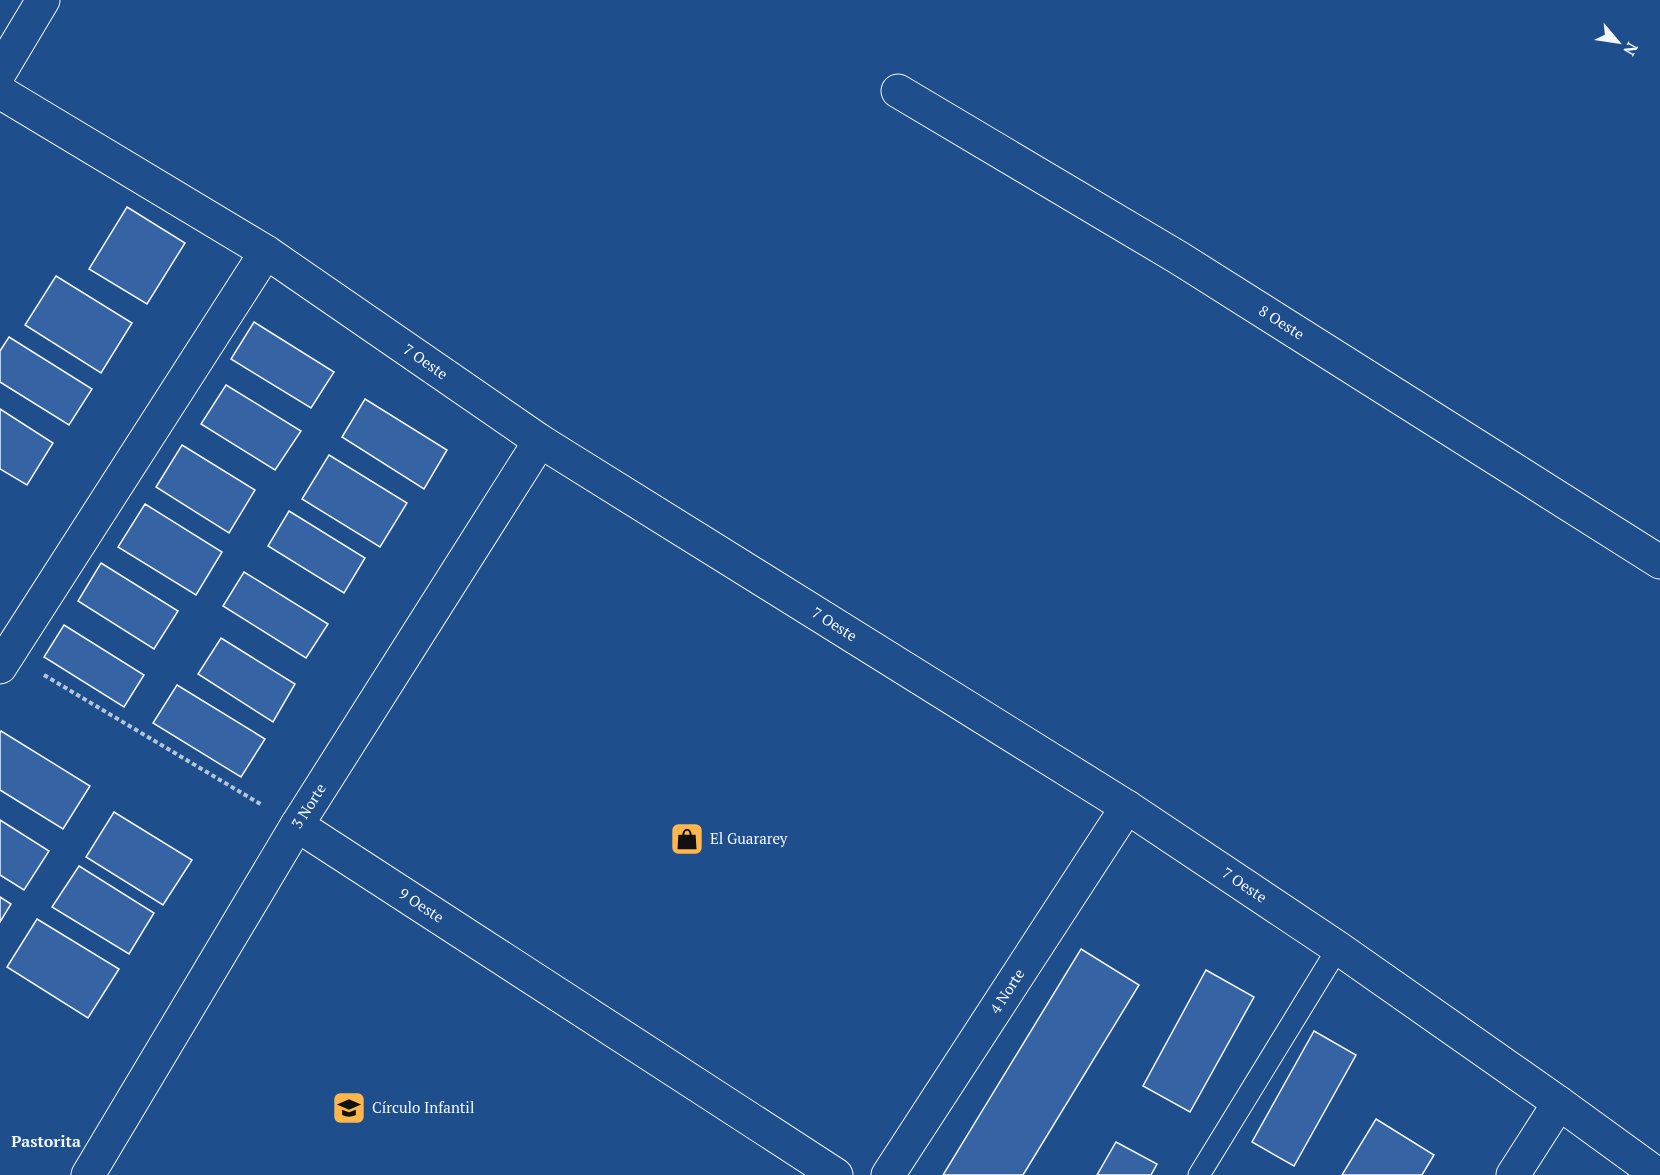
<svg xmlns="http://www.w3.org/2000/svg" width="1660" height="1175" font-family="'PT Serif',serif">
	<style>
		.building { fill: #3563a3; stroke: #f2f6ff; stroke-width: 1.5 }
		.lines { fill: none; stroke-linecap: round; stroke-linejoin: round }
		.service-casing { stroke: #f2f6ff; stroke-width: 23 }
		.minor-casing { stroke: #f2f6ff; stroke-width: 35 }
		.path { stroke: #b3c4dc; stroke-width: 4; stroke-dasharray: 4.5 3; stroke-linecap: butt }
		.service { stroke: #1f4e8c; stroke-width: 21 }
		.minor { stroke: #1f4e8c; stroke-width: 33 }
		.labels { text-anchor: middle; stroke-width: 4.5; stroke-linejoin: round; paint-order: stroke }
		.street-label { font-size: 15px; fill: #f2f6ff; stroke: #1f4e8c }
		.poi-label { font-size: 15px; fill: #f2f6ff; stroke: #1f4e8c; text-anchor: start }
		.neighbourhood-label { font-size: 16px; font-weight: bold; fill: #f2f6ff; stroke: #1f4e8c }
	</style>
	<rect width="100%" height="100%" fill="#1f4e8c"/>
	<g class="building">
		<polygon points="127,207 185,243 147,304 89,269"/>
		<polygon points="56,276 132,323 101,373 25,325"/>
		<polygon points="254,322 334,372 311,408 231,359"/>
		<polygon points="9,337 92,389 69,425 0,382 0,351"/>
		<polygon points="226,385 301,431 275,470 201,424"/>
		<polygon points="365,399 447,450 424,489 342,437"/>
		<polygon points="0,409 53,443 27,485 0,469"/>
		<polygon points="182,445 255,490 229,533 156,487"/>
		<polygon points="329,455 407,503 380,547 302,499"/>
		<polygon points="145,504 222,552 196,595 118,547"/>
		<polygon points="289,511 365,558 344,593 268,546"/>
		<polygon points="101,563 178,611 154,649 78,601"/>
		<polygon points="244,572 328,624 306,658 223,606"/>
		<polygon points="64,625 144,675 124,707 44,657"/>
		<polygon points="221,638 295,684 273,722 198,674"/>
		<polygon points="177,685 265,739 241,777 153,723"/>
		<polygon points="1,731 90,786 63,829 0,790 0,733"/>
		<polygon points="114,812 192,860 163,905 86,857"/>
		<polygon points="0,820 49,851 24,890 0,875"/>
		<polygon points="79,866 154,913 129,954 52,907"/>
		<polygon points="0,897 11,904 0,922"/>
		<polygon points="37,919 119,969 88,1018 7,967"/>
		<polygon points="1081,949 1139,985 1023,1175 943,1175"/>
		<polygon points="1206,970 1254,997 1190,1112 1143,1086"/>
		<polygon points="1314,1031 1356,1055 1294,1166 1252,1142"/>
		<polygon points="1376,1119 1434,1155 1422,1175 1342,1175"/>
		<polygon points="1116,1142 1157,1164 1151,1175 1097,1175"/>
	</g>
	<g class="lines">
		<defs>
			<polyline id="service" points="1199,1175 1338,948"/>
			<g id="minor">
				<polyline points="0,72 43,0"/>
				<path id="s1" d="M898,91L1179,258L1660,562"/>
				<path id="s2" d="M0,92L266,252L540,441L1127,807L1338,948L1559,1103L1658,1175"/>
				<polyline points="0,667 266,252"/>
				<path id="s3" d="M297,825L836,1175"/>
				<path id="s4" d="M88,1175L297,825L540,441"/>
				<path id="s5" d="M888,1175L1127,807"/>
				<polyline points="1513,1175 1559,1103"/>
			</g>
		</defs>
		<use href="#service" class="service-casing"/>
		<use href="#minor" class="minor-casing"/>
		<polyline class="path" points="44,675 262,805"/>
		<use href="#service" class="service"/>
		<use href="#minor" class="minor"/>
	</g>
	<defs>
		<symbol id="shop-square" viewBox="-11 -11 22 22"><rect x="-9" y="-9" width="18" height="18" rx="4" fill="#ffb74d" stroke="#1f4e8c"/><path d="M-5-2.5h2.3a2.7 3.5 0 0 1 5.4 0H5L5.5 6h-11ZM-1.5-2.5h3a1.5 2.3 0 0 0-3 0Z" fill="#111"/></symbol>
		<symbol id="school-square" viewBox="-11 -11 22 22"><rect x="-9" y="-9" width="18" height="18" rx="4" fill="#ffb74d" stroke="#1f4e8c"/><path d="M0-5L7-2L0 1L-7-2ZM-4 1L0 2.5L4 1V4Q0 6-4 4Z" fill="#111"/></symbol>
	</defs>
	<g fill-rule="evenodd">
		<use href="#shop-square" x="668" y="820" width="38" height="38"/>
		<use href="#school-square" x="330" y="1089" width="38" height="38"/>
	</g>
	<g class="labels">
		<g class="street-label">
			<text dy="5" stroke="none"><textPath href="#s1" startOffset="448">8 Oeste</textPath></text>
			<text dy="5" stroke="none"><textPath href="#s2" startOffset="504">7 Oeste</textPath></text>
			<text dy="5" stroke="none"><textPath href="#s2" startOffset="990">7 Oeste</textPath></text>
			<text dy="5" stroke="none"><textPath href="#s4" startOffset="430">3 Norte</textPath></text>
			<text dy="5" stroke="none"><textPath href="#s2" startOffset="1476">7 Oeste</textPath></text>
			<text dy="5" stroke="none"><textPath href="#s3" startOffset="148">9 Oeste</textPath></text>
			<text dy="5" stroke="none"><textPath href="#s5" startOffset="219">4 Norte</textPath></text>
		</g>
		<g class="poi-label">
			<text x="710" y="844">El Guararey</text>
			<text x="372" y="1113">Círculo Infantil</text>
		</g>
		<g class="neighbourhood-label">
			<text x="46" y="1147">Pastorita</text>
		</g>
	</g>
	<g transform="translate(1618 42) rotate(119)" stroke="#1f4e8c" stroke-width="4.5" paint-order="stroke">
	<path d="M0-4.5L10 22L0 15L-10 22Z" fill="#f2f6ff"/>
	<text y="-9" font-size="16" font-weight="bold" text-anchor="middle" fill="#f2f6ff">N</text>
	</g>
</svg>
